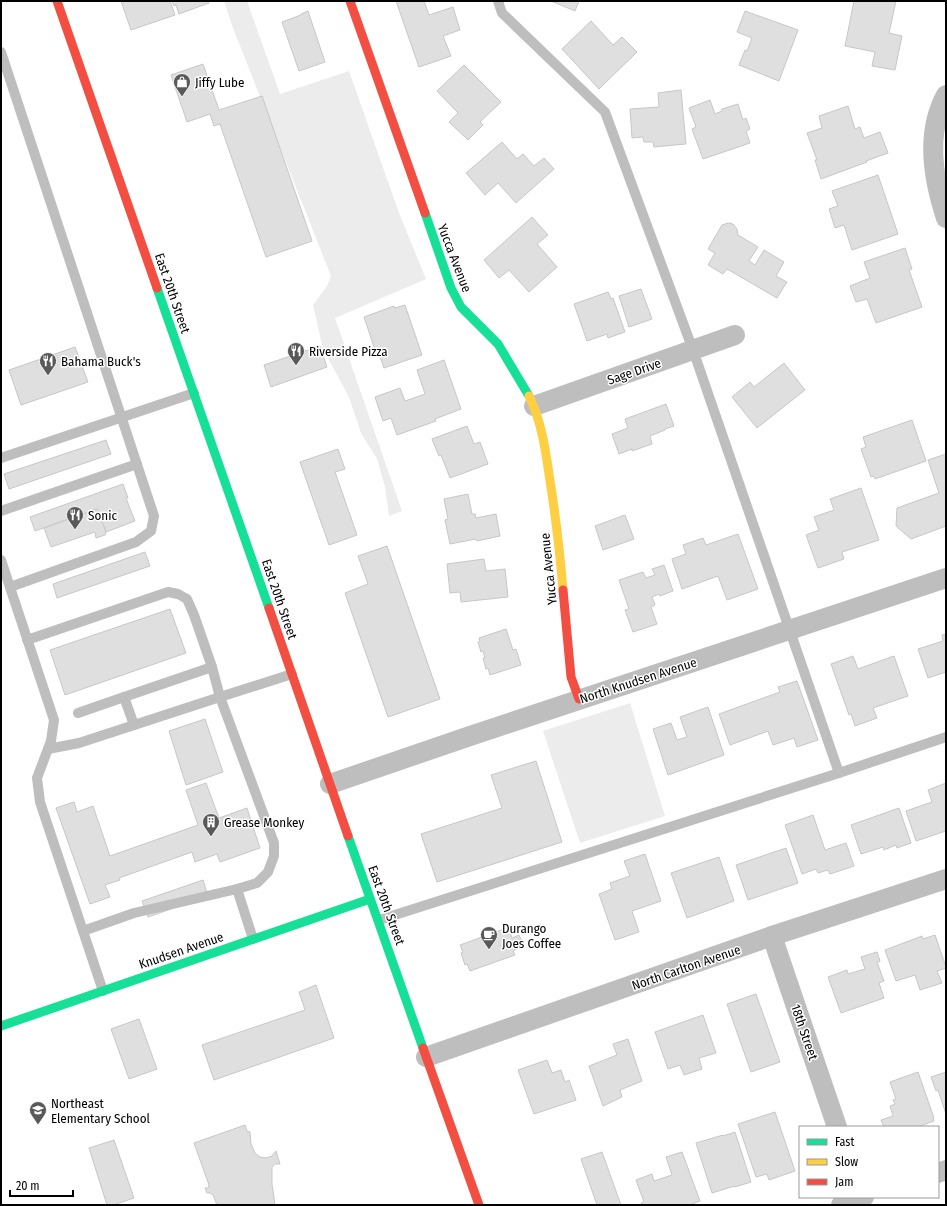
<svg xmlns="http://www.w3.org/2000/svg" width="947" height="1206" font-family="'Fira Sans Condensed',sans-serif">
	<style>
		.green { fill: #ececec }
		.building { fill: #dfdfdf; stroke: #c7c7c7 }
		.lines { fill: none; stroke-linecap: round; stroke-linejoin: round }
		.lane { stroke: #bebebe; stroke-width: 10 }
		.street { stroke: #bebebe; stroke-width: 20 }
		.fast { stroke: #16e098; stroke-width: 9 }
		.slow { stroke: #ffcf43; stroke-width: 9 }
		.jam { stroke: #f24e42; stroke-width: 9 }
		.labels { text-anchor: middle; stroke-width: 3; stroke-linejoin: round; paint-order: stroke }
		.poi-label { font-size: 13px; fill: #000; stroke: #fff; text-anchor: start }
		.street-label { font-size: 13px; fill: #000; stroke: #fff }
	</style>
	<rect width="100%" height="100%" fill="#fff"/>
	<g class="green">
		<polygon points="224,1 247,1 280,94 349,71 399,213 426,279 335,318 402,511 389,516 385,487 377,459 361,433 349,397 323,349 313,305 327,286 331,276 233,28"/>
		<polygon points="630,703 665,816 580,843 543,731"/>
	</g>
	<g class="building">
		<polygon points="121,1 170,1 175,15 131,30"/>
		<polygon points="172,1 208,1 209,3 179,14 176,5 174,6"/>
		<polygon points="396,1 424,1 429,15 453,7 460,30 443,36 451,56 419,67"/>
		<polygon points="551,1 579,1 575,11"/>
		<polygon points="854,1 896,1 889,33 902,36 895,70 872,66 875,52 845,46"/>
		<polygon points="308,11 325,62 299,71 282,22 301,15 301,14"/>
		<polygon points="745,11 798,30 779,81 739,65 745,50 747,51 752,38 737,32"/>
		<polygon points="591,21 613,45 622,37 637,52 599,89 562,49"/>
		<polygon points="203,64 219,110 262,96 312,241 266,257 220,124 214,126 210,114 187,122 171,75"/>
		<polygon points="464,65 501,102 480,122 483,125 468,140 449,122 458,113 437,91"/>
		<polygon points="681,90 686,144 654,147 653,142 644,142 643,137 632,138 630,109 659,107 658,93"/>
		<polygon points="710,100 715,114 722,111 722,109 738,104 743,120 746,118 750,129 746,131 750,143 703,159 692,129 696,127 689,108"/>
		<polygon points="848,106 855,129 860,127 864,138 880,132 888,153 866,161 867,162 821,179 815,160 817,160 807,133 822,128 819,116"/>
		<polygon points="502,142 517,159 523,154 534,166 544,158 554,169 516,203 498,183 485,195 466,173"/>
		<polygon points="878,175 898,234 852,250 844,225 835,228 829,209 838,206 832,191"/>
		<polygon points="532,217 548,235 537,244 557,267 529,292 509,270 499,278 484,260"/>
		<polygon points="728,223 733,224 737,229 738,235 758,247 749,261 755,265 764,250 784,262 776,276 787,282 777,298 727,269 723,274 708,265 715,253 708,249 722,225"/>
		<polygon points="905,248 912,269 909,270 922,307 876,323 867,299 856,302 850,286 870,278 864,262"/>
		<polygon points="641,289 652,319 629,327 619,296"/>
		<polygon points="608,292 611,299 613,298 625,332 608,338 607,334 587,341 574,304"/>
		<polygon points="405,305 422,355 384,368 377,349 375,350 364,317 394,306 395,308"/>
		<polygon points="320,346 327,367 271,387 264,365"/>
		<polygon points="75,347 88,382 21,405 9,370"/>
		<polygon points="444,360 461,409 435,419 436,421 397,435 391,418 383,421 375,397 400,388 405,401 425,394 417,370"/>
		<polygon points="784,363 805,390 757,428 732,397 750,382 754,387"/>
		<polygon points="666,404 674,426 665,429 665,430 650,436 652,444 632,451 632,449 619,454 612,434 628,428 625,419"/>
		<polygon points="912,420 926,461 875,479 874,476 871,477 861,449 866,447 863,437"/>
		<polygon points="467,426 474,444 480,442 488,464 450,478 441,455 439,456 432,439"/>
		<polygon points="106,440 111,454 9,489 4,474"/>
		<polygon points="338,449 345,469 335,472 357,535 329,545 300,462"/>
		<polygon points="946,454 946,526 911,539 896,526 897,508 939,493 928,460"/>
		<polygon points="123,484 128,498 126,498 135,521 106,532 97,509 35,531 30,517"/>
		<polygon points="861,488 879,540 842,552 844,559 818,568 806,535 819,530 814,517 834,510 830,499"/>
		<polygon points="468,494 472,514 475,514 476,518 496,514 500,536 477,541 476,539 450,544 445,520 448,519 444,499"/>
		<polygon points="97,509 106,532 105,535 96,538 95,532 51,547 44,528"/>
		<polygon points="625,515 634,539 603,550 595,526"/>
		<polygon points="738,534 758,589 727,600 718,576 682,589 672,559 686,554 683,545 703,538 706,545"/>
		<polygon points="387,546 440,699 388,717 345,593 368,584 358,556"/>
		<polygon points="145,552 150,566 57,598 53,584"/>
		<polygon points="484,559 486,571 505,569 508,597 461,602 460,592 450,593 447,564"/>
		<polygon points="664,565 673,591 660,596 659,594 652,597 655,605 651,607 657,624 633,632 625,610 629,609 619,580 643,572 646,578 655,575 652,569"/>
		<polygon points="170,609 186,653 65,695 50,650"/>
		<polygon points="506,629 513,650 516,649 521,665 490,675 488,668 486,669 483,658 485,658 483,651 481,652 478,642 480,641 479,638"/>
		<polygon points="946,634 946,672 928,678 918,649 943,641 942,635"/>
		<polygon points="853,656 858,669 894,656 908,696 873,708 877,718 855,726 851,714 849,715 831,664"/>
		<polygon points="797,681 818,740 797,747 794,738 773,745 768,731 730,745 719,714 780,692 778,687"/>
		<polygon points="708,707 724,755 668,775 653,729 671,723 677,740 687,737 680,717"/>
		<polygon points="205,719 223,772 186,785 169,731"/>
		<polygon points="536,761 562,842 437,882 421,834 502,808 491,775"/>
		<polygon points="206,783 219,818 247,808 260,848 220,862 217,854 195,862 192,852 119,878 120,880 105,885 110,897 90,904 56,808 74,802 77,812 93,806 110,856 198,825 186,790"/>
		<polygon points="946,783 946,831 916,841 906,811 932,802 928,790"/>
		<polygon points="899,808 911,843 897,848 896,845 884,850 883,847 861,854 851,825"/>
		<polygon points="813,815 825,850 846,843 854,866 830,874 828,870 818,873 816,869 802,874 785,825"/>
		<polygon points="786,848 798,883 748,900 736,865"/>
		<polygon points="645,854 661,901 632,911 639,932 615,940 599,894 612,889 610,883 630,876 624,861"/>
		<polygon points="719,857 734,901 687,918 671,873"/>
		<polygon points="203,880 208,896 148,917 142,901"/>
		<polygon points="504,929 506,933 510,932 512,938 519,935 523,944 516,946 517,949 513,951 515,955 470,971 467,964 465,965 461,953 463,952 460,945"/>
		<polygon points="935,935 946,967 946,968 937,971 942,983 920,990 915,975 896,981 885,950 922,936 923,939"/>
		<polygon points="877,952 880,961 877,962 884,981 879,983 884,998 841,1013 828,977 847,970 848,974 865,969 861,957"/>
		<polygon points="316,985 334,1038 214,1080 202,1045 305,1010 299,992"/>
		<polygon points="756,994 780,1062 751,1072 727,1004"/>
		<polygon points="703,1015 716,1053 699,1058 702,1069 684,1075 680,1065 668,1069 655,1032"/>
		<polygon points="139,1019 157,1069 129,1079 111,1029"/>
		<polygon points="628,1039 642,1081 620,1090 622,1097 603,1106 589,1066 617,1055 613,1044"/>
		<polygon points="547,1060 552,1073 561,1070 565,1082 569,1080 576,1100 534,1114 518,1070"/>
		<polygon points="918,1072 934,1118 933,1119 934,1121 920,1126 921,1127 884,1127 881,1120 893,1116 890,1106 895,1104 893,1100 896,1099 890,1082"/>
		<polygon points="946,1072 946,1114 938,1090 936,1091 931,1077"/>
		<polygon points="775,1112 795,1171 769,1180 767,1174 756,1177 738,1124"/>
		<polygon points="245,1125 247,1131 250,1132 251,1144 255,1153 260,1157 266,1158 272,1156 276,1151 280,1164 275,1164 272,1167 272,1184 275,1205 217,1205 213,1195 210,1193 207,1193 205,1188 208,1188 209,1185 194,1143"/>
		<polygon points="735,1132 751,1182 735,1187 735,1186 712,1193 696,1143 723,1135 723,1136"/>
		<polygon points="114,1140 134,1198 113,1205 107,1205 89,1148"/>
		<polygon points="602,1152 621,1205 597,1205 581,1159"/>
		<polygon points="682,1152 700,1201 689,1205 642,1205 641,1203 644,1202 636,1180 652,1174 654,1181 672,1175 666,1157"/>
	</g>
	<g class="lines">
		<g class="lane">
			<polyline points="498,1 502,13 605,112 693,350 839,773"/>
			<polyline points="1,52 154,516 151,531 136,542 10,587"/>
			<polyline points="1,458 194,393"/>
			<polyline points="1,511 137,464"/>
			<polyline points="1,560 54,720 51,741 37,778 40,802 103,991"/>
			<polyline points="27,640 168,592 178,594 187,599 194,615 212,667"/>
			<polyline points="78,713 124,697 134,725"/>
			<polyline points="48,749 79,743 220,697 212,667 124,697"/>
			<polyline points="379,920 839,773 946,737"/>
			<polyline points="83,931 134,913 237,889"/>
			<polyline points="253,939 237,889 257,883 268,872 274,856 274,843 220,697 292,674"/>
		</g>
		<g class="street">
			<path d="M946,95C925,133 933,179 946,218"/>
			<polyline points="534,406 735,335"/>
			<polyline points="330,784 470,736 946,578"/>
			<polyline points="772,936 837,1127"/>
			<polyline points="426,1057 772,936 946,879"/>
			<polyline points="938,1173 946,1170"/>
			<polyline points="841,1205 864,1197"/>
		</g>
		<g class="fast">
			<polyline points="425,213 451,288 461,307 498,344 529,396"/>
			<polyline points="157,288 269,608"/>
			<polyline points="348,836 423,1048"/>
			<polyline points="1,1026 370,899"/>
		</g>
		<path class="slow" d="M529,396C542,422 546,453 550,481C556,518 560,554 563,590"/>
		<g class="jam">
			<polyline points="57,1 157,288"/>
			<polyline points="350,1 425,213"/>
			<polyline points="563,590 571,677 579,699"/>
			<polyline points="269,608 348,836"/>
			<polyline points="423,1048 479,1205"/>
		</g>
	</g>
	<defs>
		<symbol id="shop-pin" viewBox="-11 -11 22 30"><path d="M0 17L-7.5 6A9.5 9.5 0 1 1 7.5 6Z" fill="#595959" stroke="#fff"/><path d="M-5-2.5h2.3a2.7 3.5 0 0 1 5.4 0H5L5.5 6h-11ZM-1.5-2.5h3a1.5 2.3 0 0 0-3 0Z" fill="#fff"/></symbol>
		<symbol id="restaurant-pin" viewBox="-11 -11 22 30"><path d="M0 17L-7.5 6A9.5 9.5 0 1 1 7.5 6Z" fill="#595959" stroke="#fff"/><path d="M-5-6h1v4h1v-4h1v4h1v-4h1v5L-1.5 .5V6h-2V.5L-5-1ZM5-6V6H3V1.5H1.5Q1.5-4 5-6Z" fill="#fff"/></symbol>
		<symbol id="building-pin" viewBox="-11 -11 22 30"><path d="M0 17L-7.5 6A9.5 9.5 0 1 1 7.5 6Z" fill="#595959" stroke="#fff"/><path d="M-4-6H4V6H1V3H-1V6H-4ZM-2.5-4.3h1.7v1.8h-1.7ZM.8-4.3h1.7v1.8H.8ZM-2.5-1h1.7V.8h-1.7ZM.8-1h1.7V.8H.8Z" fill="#fff"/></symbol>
		<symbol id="cafe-pin" viewBox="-11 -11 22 30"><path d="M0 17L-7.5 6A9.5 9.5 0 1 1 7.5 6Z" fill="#595959" stroke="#fff"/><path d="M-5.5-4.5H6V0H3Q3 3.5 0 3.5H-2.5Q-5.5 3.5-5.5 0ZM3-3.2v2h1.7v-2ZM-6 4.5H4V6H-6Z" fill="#fff"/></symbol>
		<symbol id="school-pin" viewBox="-11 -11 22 30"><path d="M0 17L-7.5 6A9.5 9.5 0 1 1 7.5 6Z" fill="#595959" stroke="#fff"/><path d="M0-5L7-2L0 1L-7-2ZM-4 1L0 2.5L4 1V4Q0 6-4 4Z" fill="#fff"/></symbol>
	</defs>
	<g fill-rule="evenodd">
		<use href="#shop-pin" x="172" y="72" width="20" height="27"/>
		<use href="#restaurant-pin" x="286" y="341" width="20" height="27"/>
		<use href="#restaurant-pin" x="38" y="351" width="20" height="27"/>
		<use href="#restaurant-pin" x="65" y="505" width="20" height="27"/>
		<use href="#building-pin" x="201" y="812" width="20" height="27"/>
		<use href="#cafe-pin" x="479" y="925" width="20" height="27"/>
		<use href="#school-pin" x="28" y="1100" width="20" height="27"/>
	</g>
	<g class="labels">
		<g class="poi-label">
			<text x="195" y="87">Jiffy Lube</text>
			<text x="309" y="356">Riverside Pizza</text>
			<text x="61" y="366">Bahama Buck's</text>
			<text x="88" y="520">Sonic</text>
			<text x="224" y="827">Grease Monkey</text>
			<text x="502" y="933">Durango<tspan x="502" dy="15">Joes Coffee</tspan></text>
			<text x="51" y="1108">Northeast<tspan x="51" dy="15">Elementary School</tspan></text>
		</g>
		<g class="street-label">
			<text transform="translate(455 258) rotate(69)" y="5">Yucca Avenue</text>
			<text transform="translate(173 293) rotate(71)" y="5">East 20th Street</text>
			<text transform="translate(634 371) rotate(-19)" y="5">Sage Drive</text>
			<text transform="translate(548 569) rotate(-96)" y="5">Yucca Avenue</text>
			<text transform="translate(280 599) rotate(71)" y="5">East 20th Street</text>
			<text transform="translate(638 680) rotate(-18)" y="5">North Knudsen Avenue</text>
			<text transform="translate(387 905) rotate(70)" y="5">East 20th Street</text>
			<text transform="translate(181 950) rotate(-19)" y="5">Knudsen Avenue</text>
			<text transform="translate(686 967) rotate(-19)" y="5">North Carlton Avenue</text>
			<text transform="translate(805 1032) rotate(71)" y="5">18th Street</text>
		</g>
	</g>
	<rect width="947" height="1206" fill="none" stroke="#000000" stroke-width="4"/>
	<rect x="799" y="1126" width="140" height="72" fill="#ffffff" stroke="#999999"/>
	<rect x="807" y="1139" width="20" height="6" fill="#16e098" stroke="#999999"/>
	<text x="835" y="1146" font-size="12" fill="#000000">Fast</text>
	<rect x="807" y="1159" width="20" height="6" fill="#ffcf43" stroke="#999999"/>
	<text x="835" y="1166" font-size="12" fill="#000000">Slow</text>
	<rect x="807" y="1179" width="20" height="6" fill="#f24e42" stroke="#999999"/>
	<text x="835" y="1186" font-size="12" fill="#000000">Jam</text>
	<path d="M10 1190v6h63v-6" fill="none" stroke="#000000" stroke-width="2"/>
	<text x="16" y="1190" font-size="12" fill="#000000" stroke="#ffffff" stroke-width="3" paint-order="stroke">20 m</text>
</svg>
